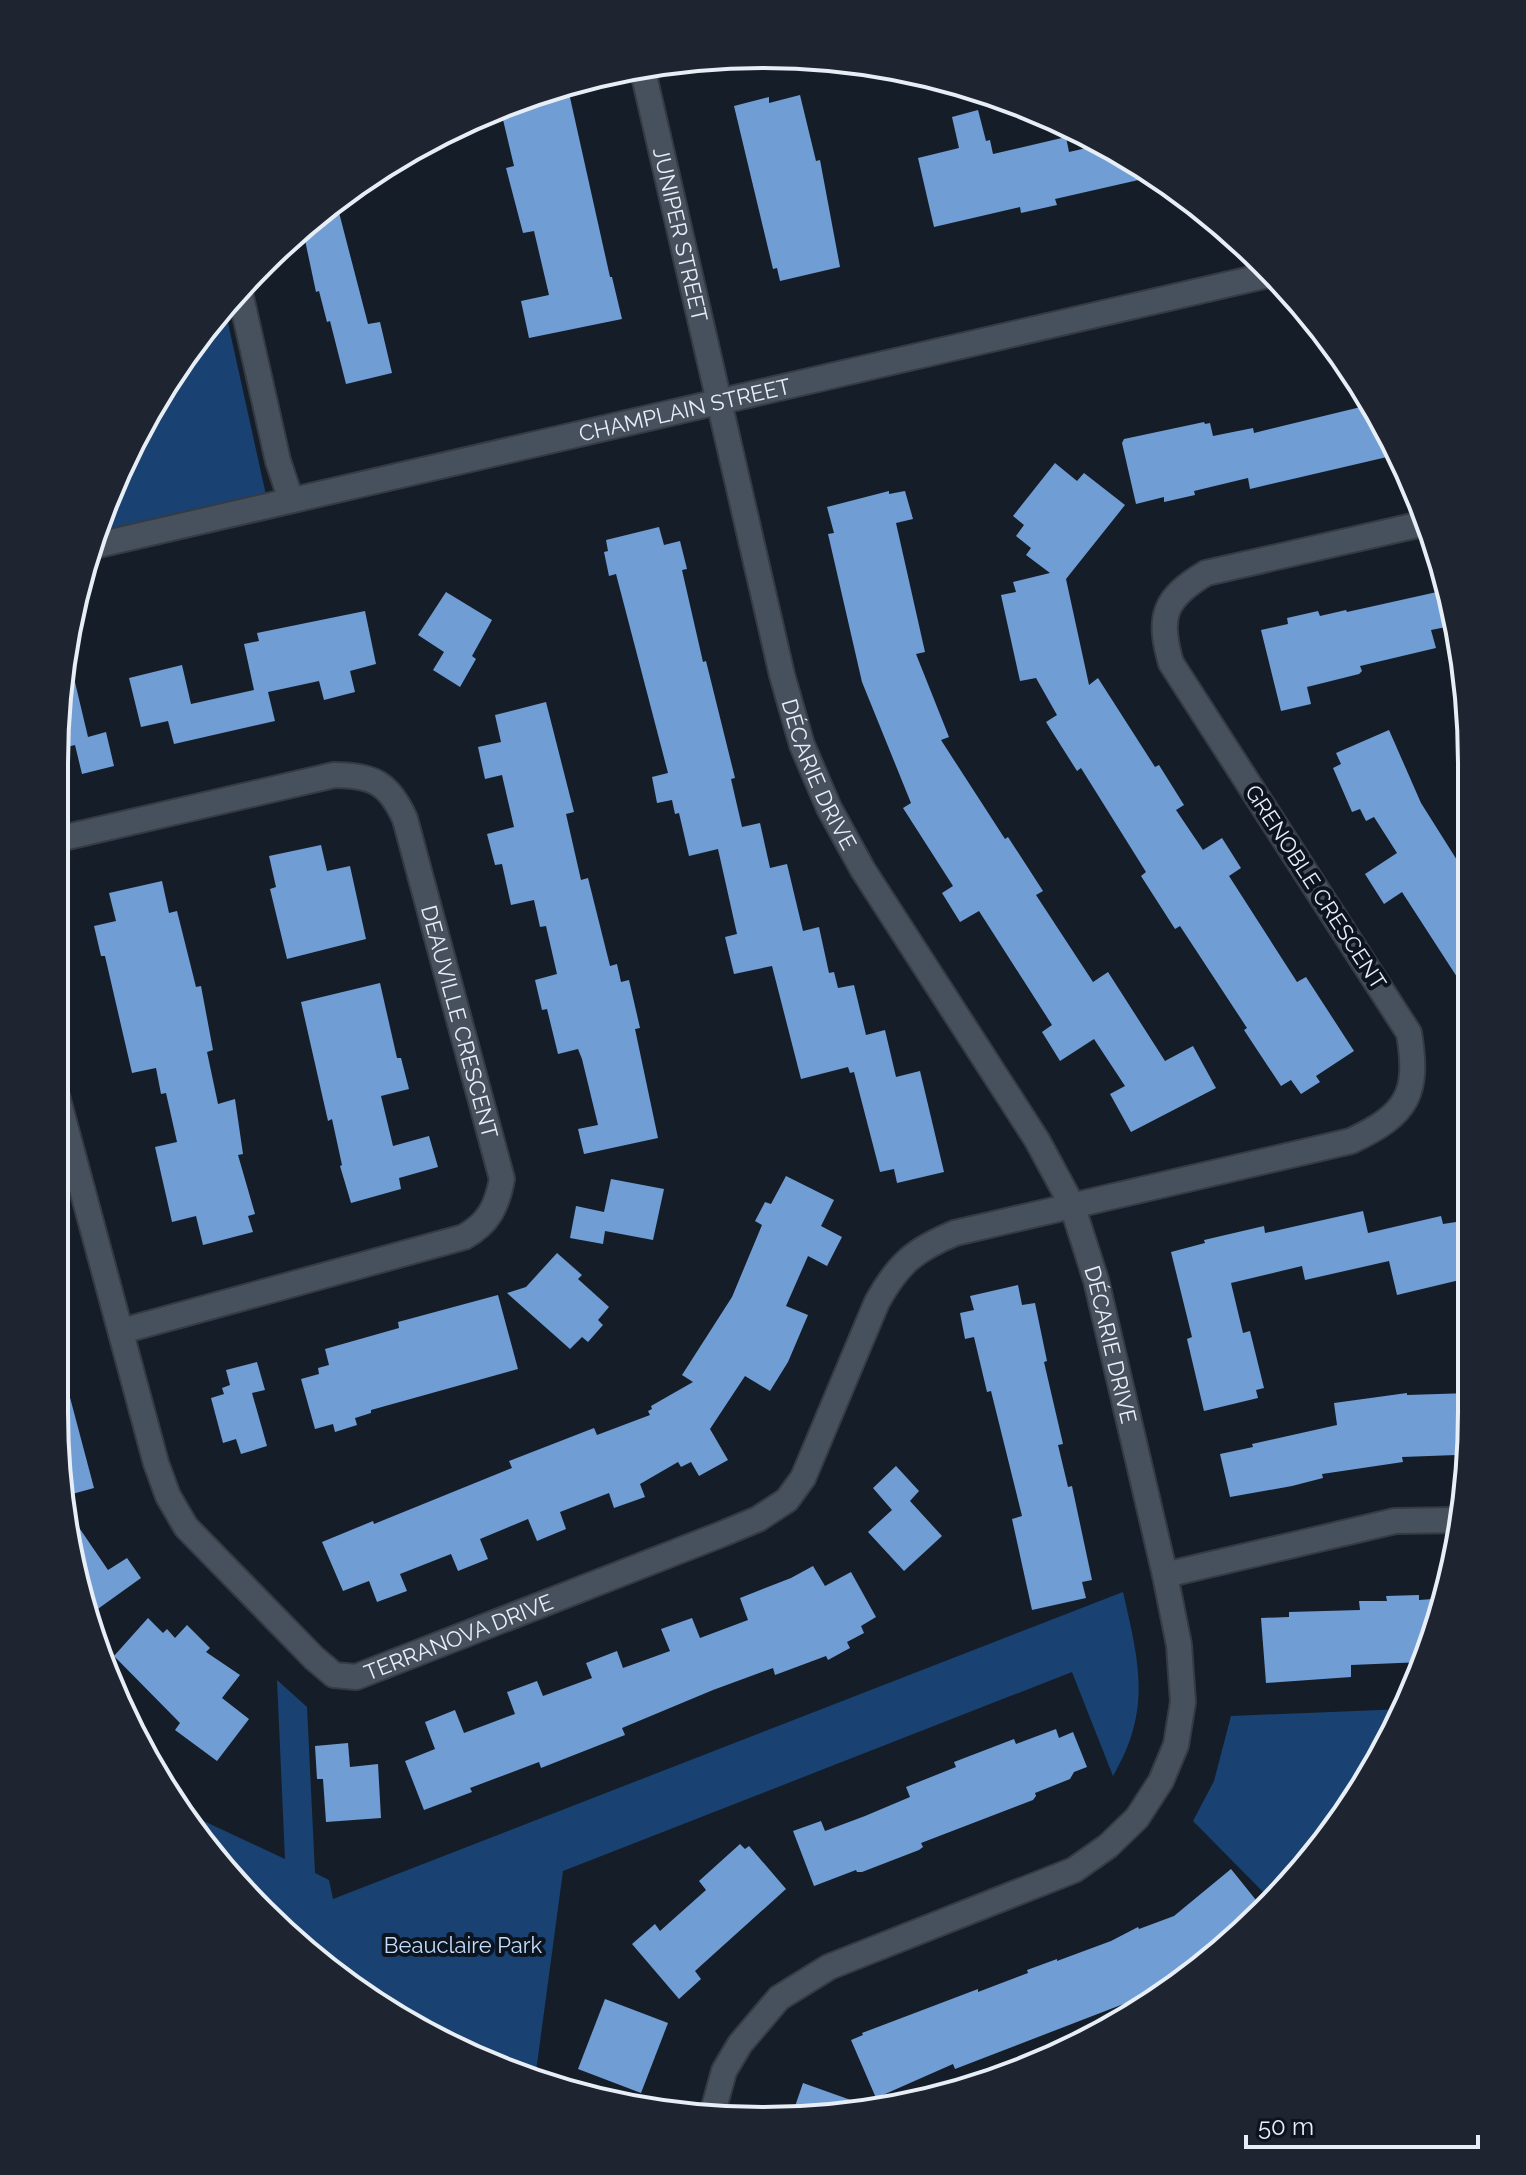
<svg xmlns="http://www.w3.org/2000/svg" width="1526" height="2175" font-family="Raleway,sans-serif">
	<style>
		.green { fill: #194272 }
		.building { fill: #719dd5 }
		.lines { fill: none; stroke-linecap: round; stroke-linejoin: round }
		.street-casing { stroke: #353b43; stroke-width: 28 }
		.secondary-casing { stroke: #353b43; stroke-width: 28 }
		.street { stroke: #47515e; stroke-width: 24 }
		.secondary { stroke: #47515e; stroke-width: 24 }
		.labels { text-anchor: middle; stroke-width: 8; stroke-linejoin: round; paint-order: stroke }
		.street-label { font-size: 22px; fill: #e8eef6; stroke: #0c141f }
		.park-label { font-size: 22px; fill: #c6defd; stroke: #0c141f }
		.rim { fill: none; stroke: #e8eef6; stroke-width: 4 }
	</style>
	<rect width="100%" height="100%" fill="#151e28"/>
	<g class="green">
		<polygon points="226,314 266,495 101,536 149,408"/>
		<path d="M1123,1592C1139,1662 1152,1710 1113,1776L1072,1672L563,1871L535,2079L491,2067L296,1945L173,1806L159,1775L195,1817L285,1859L277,1680L307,1707L315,1873L329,1880L333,1899Z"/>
		<polygon points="1405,1709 1399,1725 1326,1843 1272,1901 1193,1821 1214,1781 1231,1716"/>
	</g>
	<g class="building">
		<polygon points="567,84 610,277 612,277 622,319 529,338 521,301 549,295 534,231 523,233 506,168 514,166 500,107 535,92"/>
		<polygon points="800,95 816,161 820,160 840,267 780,281 777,268 773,269 734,106 769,97 769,103"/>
		<polygon points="978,110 986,141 990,140 993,154 1066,137 1069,152 1104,144 1156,176 1055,199 1057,205 1021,213 1020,207 934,227 918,158 959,148 952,117"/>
		<polygon points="336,201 368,324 380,322 392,373 346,384 330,321 327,322 319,291 316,292 302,226"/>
		<polygon points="1369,405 1400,454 1250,489 1248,478 1194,491 1195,495 1164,502 1164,497 1136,504 1122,443 1124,439 1204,422 1205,424 1210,423 1213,436 1253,428 1254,433"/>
		<polygon points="1055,463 1077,481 1084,473 1125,505 1066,579 1089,685 1098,678 1155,767 1159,765 1184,805 1176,810 1203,850 1222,838 1241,868 1229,876 1297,982 1306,977 1354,1051 1316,1076 1320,1082 1301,1094 1291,1080 1281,1086 1244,1030 1247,1028 1180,926 1175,929 1141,876 1146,872 1081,768 1077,771 1046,722 1057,715 1036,678 1020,681 1001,595 1016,592 1013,582 1050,573 1026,555 1031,548 1016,536 1024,525 1013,516"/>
		<polygon points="889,491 889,494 905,491 913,519 896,523 925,652 916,654 949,737 941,740 1005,839 1008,837 1043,891 1036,895 1093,982 1108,972 1165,1061 1193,1046 1216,1088 1131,1132 1110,1094 1125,1086 1094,1039 1060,1061 1042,1032 1052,1025 979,911 960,922 942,893 953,886 903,808 911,803 862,682 828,534 834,533 827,507"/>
		<polygon points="659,527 664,545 680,541 687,569 682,570 703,662 706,661 735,778 731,779 742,827 760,823 770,868 787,864 803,931 819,927 829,973 834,972 838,988 854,985 866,1035 885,1030 896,1077 920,1071 944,1172 897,1183 894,1169 880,1172 854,1072 850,1073 848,1067 801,1079 772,966 734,974 725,937 737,934 718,849 689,856 679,813 675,814 672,800 657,803 652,777 668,773 616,574 609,576 604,552 608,551 606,540"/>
		<polygon points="446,592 492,620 472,656 476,659 460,687 433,670 444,652 418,635"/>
		<polygon points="1437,592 1446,627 1431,630 1436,648 1360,666 1362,671 1359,674 1307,687 1311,704 1281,711 1261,630 1288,624 1287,618 1318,611 1320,616 1346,610 1347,612"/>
		<polygon points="365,611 376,664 350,671 355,692 324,700 319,681 268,692 275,721 174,744 168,721 141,727 129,678 182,665 191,704 254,690 244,644 259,641 257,633"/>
		<polygon points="64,657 69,657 88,737 106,732 114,766 82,774 75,745 55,750"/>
		<polygon points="546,702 574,812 566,814 581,880 588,878 610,966 617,964 621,982 629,980 640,1028 635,1029 658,1138 584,1154 578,1129 598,1125 582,1059 578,1049 558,1054 547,1009 542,1010 535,980 557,974 546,926 540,927 534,900 511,905 502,864 495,865 487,834 514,827 502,775 485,779 478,747 501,742 495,715"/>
		<polygon points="1389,730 1421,803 1467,876 1468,994 1402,892 1384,904 1365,874 1397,853 1374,817 1366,821 1360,809 1352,812 1333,768 1341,764 1336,753"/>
		<polygon points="321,845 327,871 350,866 366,939 287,959 270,889 276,887 269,856"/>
		<polygon points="162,881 169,913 177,911 196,987 201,986 213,1050 207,1052 218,1104 235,1099 243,1154 238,1155 255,1214 248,1216 253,1232 203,1245 196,1216 172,1222 155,1147 177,1142 166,1093 161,1094 156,1068 132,1073 105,956 101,956 94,926 116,921 109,893"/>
		<polygon points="380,983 397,1058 401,1058 409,1089 381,1096 393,1146 429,1136 438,1167 399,1178 401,1189 351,1203 340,1166 342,1165 332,1119 328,1121 301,1002"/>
		<polygon points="786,1176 834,1200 821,1226 842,1237 827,1266 808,1256 786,1306 808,1315 788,1362 770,1391 745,1376 710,1429 728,1460 699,1476 691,1462 681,1467 678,1462 640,1484 645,1497 614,1508 609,1493 560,1512 566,1529 537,1541 528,1519 480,1539 488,1559 458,1571 451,1554 400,1574 407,1591 377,1602 369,1581 343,1591 322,1542 373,1521 374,1524 512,1468 509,1461 594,1428 597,1435 650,1415 648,1411 652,1409 651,1406 693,1382 682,1375 732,1297 762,1225 755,1221 765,1202 771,1204"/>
		<polygon points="611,1179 664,1189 653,1240 605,1231 603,1244 570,1238 576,1206 604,1212"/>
		<polygon points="1363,1211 1368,1233 1441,1216 1443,1224 1456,1222 1468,1278 1397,1295 1389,1261 1305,1280 1302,1266 1231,1283 1243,1333 1250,1331 1264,1388 1256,1390 1258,1398 1204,1411 1187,1339 1192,1337 1171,1252 1205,1243 1204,1240 1264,1226 1265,1233"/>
		<polygon points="557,1253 582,1275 578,1279 609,1307 598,1320 603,1325 588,1342 582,1337 570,1349 507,1293 526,1287"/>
		<polygon points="1018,1285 1022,1305 1035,1303 1047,1361 1044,1362 1063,1444 1058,1445 1068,1487 1072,1486 1092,1580 1082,1582 1086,1598 1032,1610 1012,1519 1022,1516 991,1391 987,1392 974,1337 965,1339 960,1313 974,1310 970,1296"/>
		<polygon points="498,1295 518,1369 371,1410 371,1413 355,1418 357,1425 335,1432 333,1424 315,1429 301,1379 319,1374 318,1368 329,1365 325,1349 399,1328 398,1322"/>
		<polygon points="257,1362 265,1390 252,1393 267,1446 241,1454 236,1439 223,1443 211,1398 224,1394 222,1388 230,1385 226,1370"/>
		<polygon points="63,1371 94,1488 65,1496 54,1412 54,1373"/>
		<polygon points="1407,1393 1407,1395 1470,1393 1470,1450 1456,1451 1456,1455 1402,1457 1403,1462 1322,1474 1323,1478 1292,1486 1230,1497 1220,1454 1253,1447 1252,1444 1337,1425 1334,1403"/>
		<polygon points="896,1466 919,1491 910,1501 942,1536 904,1571 868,1532 892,1510 873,1488"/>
		<polygon points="67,1510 108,1570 127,1558 141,1578 88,1616 78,1596"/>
		<polygon points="813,1566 825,1586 851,1572 876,1617 861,1626 864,1633 847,1642 850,1648 828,1660 826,1656 775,1675 773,1668 713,1690 622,1728 625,1735 541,1768 539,1762 470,1788 472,1792 424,1810 405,1761 435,1749 425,1722 455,1710 464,1733 515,1714 507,1692 537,1681 543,1696 592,1678 586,1663 617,1651 623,1668 670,1651 661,1629 692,1618 700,1638 748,1620 740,1598 791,1578"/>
		<polygon points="1419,1595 1419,1600 1447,1598 1423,1662 1351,1665 1351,1677 1266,1683 1261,1618 1289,1617 1289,1612 1360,1610 1359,1601 1387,1601 1386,1596"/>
		<polygon points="148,1618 163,1633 167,1629 175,1638 187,1625 210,1648 206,1652 240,1675 222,1698 249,1719 217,1761 175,1730 180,1723 114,1656"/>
		<polygon points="1056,1729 1059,1738 1073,1732 1087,1767 1074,1772 1070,1779 1035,1793 1036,1796 1033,1800 921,1843 923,1847 919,1850 862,1872 857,1872 856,1870 814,1886 793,1831 821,1821 825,1831 865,1816 910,1797 906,1787 956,1767 954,1762 1014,1739 1016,1744"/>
		<polygon points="348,1743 350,1767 378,1764 381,1818 326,1822 323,1779 317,1779 315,1746"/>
		<polygon points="740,1844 745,1849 749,1846 786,1889 695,1971 701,1979 679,1999 632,1944 655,1924 660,1931 706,1890 699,1881"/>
		<polygon points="1231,1869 1264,1910 1231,1945 1165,1988 955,2069 953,2064 876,2098 851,2040 863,2035 862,2033 978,1989 978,1992 1028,1973 1027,1970 1057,1959 1057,1961 1111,1941 1138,1927 1139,1929 1174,1916"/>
		<polygon points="605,1999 668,2023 641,2093 578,2069"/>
		<polygon points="803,2083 876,2109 856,2115 792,2115"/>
	</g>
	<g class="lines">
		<defs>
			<g id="street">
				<path id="s1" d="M642,67L782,675L802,745L829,808L863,870L1037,1140L1072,1205L1096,1280L1165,1575L1179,1645L1183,1702L1176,1745L1161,1781L1137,1818L1108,1846L1074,1870L829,1967L779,1998L740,2044L724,2071L712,2115"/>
				<polyline points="241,297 278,461 291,500"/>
				<path id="s2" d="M54,840L334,775C373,775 389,783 405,819L502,1179C497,1206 489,1223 464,1237L122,1331"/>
				<path id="s3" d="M54,1085L156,1463L168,1496L186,1527L314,1658L334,1675L356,1677L722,1534L758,1519L787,1500L803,1478L877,1302C898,1264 914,1250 955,1233L1351,1141C1408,1114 1419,1094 1409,1033L1171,663C1157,615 1165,598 1206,573L1422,524"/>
				<polyline points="1165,1575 1395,1521 1460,1520"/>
			</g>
			<g id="secondary">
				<path id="s4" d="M98,545L1273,274"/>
			</g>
		</defs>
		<use href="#street" class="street-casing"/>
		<use href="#secondary" class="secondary-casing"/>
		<use href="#street" class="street"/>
		<use href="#secondary" class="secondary"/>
	</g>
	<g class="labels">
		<g class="street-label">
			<text dy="8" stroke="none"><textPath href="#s1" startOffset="172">JUNIPER STREET</textPath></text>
			<text dy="8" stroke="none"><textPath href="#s4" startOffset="602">CHAMPLAIN STREET</textPath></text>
			<text dy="8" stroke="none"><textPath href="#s1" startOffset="730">DÉCARIE DRIVE</textPath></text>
			<text transform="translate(1316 887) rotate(57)" y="8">GRENOBLE CRESCENT</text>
			<text dy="8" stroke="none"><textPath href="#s2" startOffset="588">DEAUVILLE CRESCENT</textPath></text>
			<text dy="8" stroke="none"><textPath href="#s1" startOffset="1376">DÉCARIE DRIVE</textPath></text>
			<text dy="8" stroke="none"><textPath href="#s3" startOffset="804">TERRANOVA DRIVE</textPath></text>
		</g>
		<g class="park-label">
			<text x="463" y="1953">Beauclaire Park</text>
		</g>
	</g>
	<path d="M0 0H1526V2175H0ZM763 68H763A695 695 0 0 1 1458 763V1412A695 695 0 0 1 763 2107H763A695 695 0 0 1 68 1412V763A695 695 0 0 1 763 68Z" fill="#1e2530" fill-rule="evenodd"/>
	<path class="rim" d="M763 68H763A695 695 0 0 1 1458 763V1412A695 695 0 0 1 763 2107H763A695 695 0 0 1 68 1412V763A695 695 0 0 1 763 68Z"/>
	<path d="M1246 2135v12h232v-12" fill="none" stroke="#e8eef6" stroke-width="4"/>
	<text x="1258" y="2135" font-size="24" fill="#e8eef6" stroke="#0c141f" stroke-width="6" paint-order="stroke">50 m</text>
</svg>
